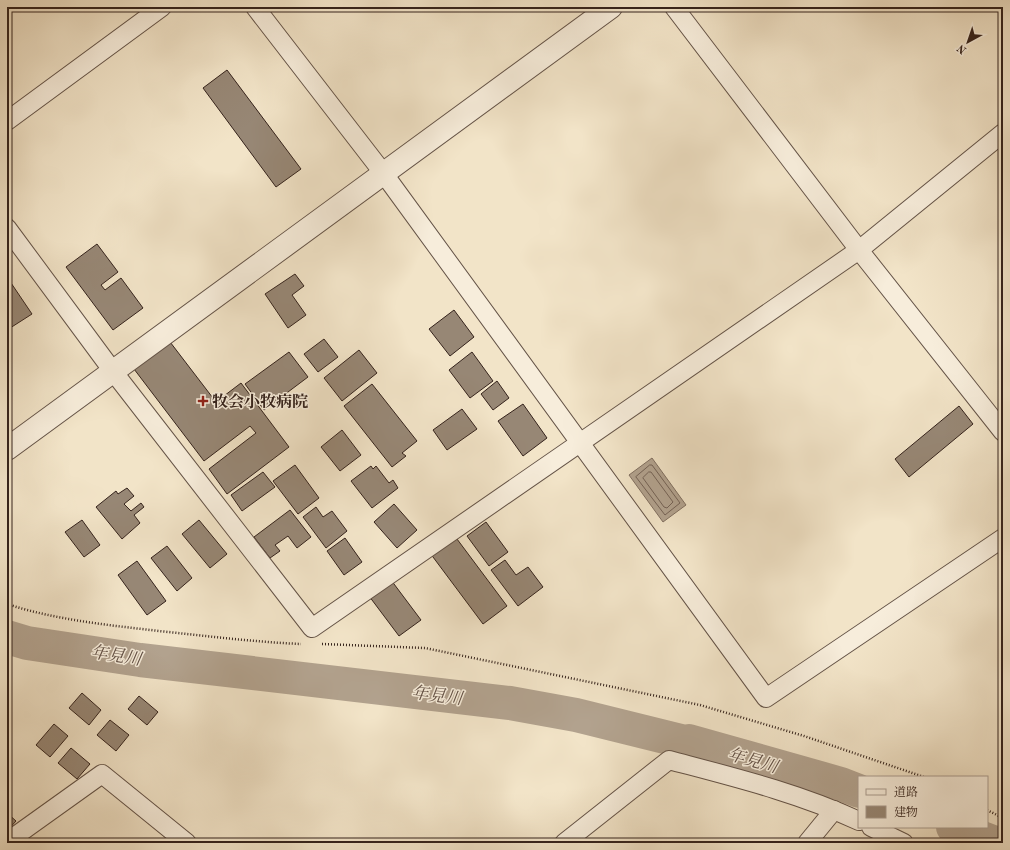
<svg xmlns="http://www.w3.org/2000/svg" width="1010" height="850" font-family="'Old Standard TT','Noto Serif JP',serif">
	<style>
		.water { fill: #b2a28e; stroke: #806f60 }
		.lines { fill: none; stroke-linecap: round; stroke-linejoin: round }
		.shore { stroke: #746255; stroke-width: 1 }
		.river { stroke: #b2a28e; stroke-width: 34 }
		.building { fill: #978775; stroke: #35231c }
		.minor-casing { stroke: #645347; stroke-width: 20 }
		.tertiary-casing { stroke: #645347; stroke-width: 24 }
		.path { stroke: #35231c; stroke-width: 2.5; stroke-dasharray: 1 2; stroke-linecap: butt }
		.minor { stroke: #f7eddb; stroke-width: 18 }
		.tertiary { stroke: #f7eddb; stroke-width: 22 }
		.poi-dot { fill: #8f2418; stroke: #f7eddb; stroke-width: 1.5 }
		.labels { text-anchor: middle; stroke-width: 3; stroke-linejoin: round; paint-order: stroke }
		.poi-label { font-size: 16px; font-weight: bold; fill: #35231c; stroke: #f7eddb; text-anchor: start }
		.water-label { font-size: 17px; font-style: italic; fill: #614f44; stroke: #f7eddb }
	</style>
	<rect width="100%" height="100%" fill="#f2e4c8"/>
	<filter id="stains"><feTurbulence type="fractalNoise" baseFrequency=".005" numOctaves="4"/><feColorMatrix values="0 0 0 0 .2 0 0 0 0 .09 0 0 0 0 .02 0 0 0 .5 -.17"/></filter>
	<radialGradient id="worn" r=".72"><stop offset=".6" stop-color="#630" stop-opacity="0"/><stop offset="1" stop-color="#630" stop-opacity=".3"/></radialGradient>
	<polygon class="water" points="652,458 686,505 663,522 629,475"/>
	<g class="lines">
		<g class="shore">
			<polygon points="650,465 652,465 680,503 665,515 636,477"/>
			<polygon points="649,472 651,472 673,502 667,508 664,507 643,478"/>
		</g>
		<g class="river">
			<polyline points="7,637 27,643 140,660 510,703 576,715 685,742 689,741 841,784 859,791"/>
			<polyline points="953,827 995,843"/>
		</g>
	</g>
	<g class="building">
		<polygon points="227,70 301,169 276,187 203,88"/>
		<polygon points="97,244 118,272 101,285 105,290 121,278 143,308 113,330 66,267"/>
		<polygon points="295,274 304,286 292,295 306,315 288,328 265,294"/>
		<polygon points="7,277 32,314 7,330"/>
		<polygon points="454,310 474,337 450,356 429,329"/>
		<polygon points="167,338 216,402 241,383 289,447 227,494 209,469 256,433 250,426 204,461 134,369"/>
		<polygon points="324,339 338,357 318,372 304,354"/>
		<polygon points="359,350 377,373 342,401 324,378"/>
		<polygon points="289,352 308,377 264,410 245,384"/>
		<polygon points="472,352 493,381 470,398 449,370"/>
		<polygon points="497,381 509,398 493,410 481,394"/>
		<polygon points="372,384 417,441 402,453 406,456 392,467 344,406"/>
		<polygon points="523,404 547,438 523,456 498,421"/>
		<polygon points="959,406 973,424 909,477 895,459"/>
		<polygon points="462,409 477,429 447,450 433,430"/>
		<polygon points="342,430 361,455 340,471 321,447"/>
		<polygon points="295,465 319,498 298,514 273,481"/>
		<polygon points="371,466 373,469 376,466 389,483 393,480 398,488 372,508 351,481"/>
		<polygon points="263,472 275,487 242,511 231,495"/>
		<polygon points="127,488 134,496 124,504 131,511 141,503 144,507 134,515 140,523 122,539 96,507 116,491 118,494"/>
		<polygon points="394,504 417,530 397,548 374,522"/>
		<polygon points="316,507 323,517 332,511 347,531 326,548 303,517"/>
		<polygon points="290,510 311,537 297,548 288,536 275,545 280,551 270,558 254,537"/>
		<polygon points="82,520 100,545 84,557 65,532"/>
		<polygon points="199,520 227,554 210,568 182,534"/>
		<polygon points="486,522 508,552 489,566 467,536"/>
		<polygon points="454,535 507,606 483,624 430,553"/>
		<polygon points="345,538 362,562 344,575 327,551"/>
		<polygon points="167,546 192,578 177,591 151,558"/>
		<polygon points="505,560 516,575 528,567 543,587 518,606 491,570"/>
		<polygon points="137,561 166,601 147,615 118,575"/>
		<polygon points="391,580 421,620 399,636 369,596"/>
		<polygon points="82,693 101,710 89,725 69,708"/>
		<polygon points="139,696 158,712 147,725 128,709"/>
		<polygon points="110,720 129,735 116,751 97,735"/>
		<polygon points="54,724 68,736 50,757 36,745"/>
		<polygon points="71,748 90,764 77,779 58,763"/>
		<polygon points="7,813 16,821 7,831"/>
	</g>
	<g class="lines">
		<defs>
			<g id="minor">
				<polyline points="255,7 384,174 766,698 1003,538"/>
				<polyline points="674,7 859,250 1003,432"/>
				<polyline points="7,121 162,7"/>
				<polyline points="7,228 112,370 312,628 859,250 1003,133"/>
				<polyline points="871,827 904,843"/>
				<polyline points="7,842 102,774 187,843"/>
				<path d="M564,843L669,760C733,777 799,793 859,821"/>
				<polyline points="807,843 834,810"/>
			</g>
			<polyline id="tertiary" points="7,449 611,7"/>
		</defs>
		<use href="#minor" class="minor-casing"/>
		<use href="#tertiary" class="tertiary-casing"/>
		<g class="path">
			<path d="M7,604C56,620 108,625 159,631C207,636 254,642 301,644"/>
			<polyline points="322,644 425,648 700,705 804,736 924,777"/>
			<polyline points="987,810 1003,818"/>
		</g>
		<use href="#minor" class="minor"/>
		<use href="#tertiary" class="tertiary"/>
	</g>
	<path class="poi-dot" d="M201 395h4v4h4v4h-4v4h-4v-4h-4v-4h4z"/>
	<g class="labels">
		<g class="poi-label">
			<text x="212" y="407">牧会小牧病院</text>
		</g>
		<g class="water-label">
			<text transform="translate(116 655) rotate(9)" y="6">年見川</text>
			<text transform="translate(437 695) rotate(7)" y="6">年見川</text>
			<text transform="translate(753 760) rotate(16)" y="6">年見川</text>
		</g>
	</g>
	<rect width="1010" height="850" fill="none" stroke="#f2e4c8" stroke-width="24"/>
	<rect x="8" y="8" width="994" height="834" fill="none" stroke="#35231c" stroke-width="2"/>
	<rect x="12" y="12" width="986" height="826" fill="none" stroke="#35231c"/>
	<rect x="858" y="776" width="130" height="52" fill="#f7eddb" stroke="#a99c8f"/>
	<rect x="866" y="789" width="20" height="6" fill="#f7eddb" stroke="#a99c8f"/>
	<text x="894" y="796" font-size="12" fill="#35231c">道路</text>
	<rect x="866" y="806" width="20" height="12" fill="#978775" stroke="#a99c8f"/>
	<text x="894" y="816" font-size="12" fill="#35231c">建物</text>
	<g transform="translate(968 42) rotate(220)" stroke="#f7eddb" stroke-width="3" paint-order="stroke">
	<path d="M0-3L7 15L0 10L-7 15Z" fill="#35231c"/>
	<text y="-6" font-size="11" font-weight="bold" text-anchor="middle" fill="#35231c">N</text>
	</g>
	<rect width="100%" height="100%" filter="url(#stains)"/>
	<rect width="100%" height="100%" fill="url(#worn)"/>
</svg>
